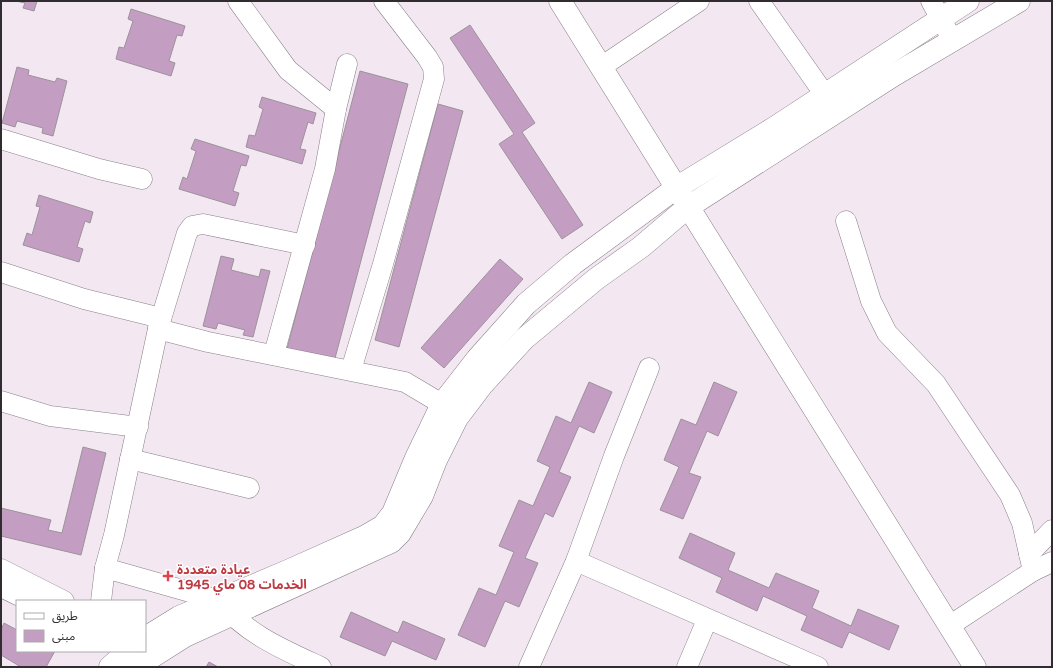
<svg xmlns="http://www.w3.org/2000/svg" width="1053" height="668" font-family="'Varela Round','Noto Sans Arabic',sans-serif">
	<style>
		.building { fill: #c39ec2; stroke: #9c929b }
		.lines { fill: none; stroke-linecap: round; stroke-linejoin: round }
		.street-casing { stroke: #897f88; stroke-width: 21 }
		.secondary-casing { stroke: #897f88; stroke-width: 23 }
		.street { stroke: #fff; stroke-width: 20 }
		.secondary { stroke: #fff; stroke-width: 22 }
		.health-dot { fill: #e0444e; stroke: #fff; stroke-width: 1.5 }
		.labels { text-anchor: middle; stroke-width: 3; stroke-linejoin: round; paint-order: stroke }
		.health-label { font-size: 13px; font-weight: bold; fill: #be3a42; stroke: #fff; text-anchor: start }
	</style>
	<rect width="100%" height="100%" fill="#f3e8f2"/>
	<g class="building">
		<polygon points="16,1 37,1 34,11 23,8 25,3"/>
		<polygon points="131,9 185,26 182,36 177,35 169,61 175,63 171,76 116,59 119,47 124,48 133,21 128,19"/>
		<polygon points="470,25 535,123 522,132 583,225 562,239 499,144 514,134 450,38"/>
		<polygon points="17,67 29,70 28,75 55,82 57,78 67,81 53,136 42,133 43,128 17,121 15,127 2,123"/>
		<polygon points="360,71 408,84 334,362 287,349"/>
		<polygon points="262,97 316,113 313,124 308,122 300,149 306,150 302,164 246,147 249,135 255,136 263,109 259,107"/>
		<polygon points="438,104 463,111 399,347 375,340"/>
		<polygon points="195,139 249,156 246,166 241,165 233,191 239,193 235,206 179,189 183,177 187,179 196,151 191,149"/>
		<polygon points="39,195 93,212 90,223 85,221 77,247 83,249 79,262 23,245 27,233 32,235 40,207 36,206"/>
		<polygon points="221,256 234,259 231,270 259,277 261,269 270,271 253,337 243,335 245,330 218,323 216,329 203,326"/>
		<polygon points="500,259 523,279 444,368 421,348"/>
		<polygon points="589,382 612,392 594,433 579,426 559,472 571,477 553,517 545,513 525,558 538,563 519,607 505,601 485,647 458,635 479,588 496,595 514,552 499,546 519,500 533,506 550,467 537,461 556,416 571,423"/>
		<polygon points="714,382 737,392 718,436 707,431 689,473 701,477 683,519 660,510 679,467 664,460 681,419 696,425"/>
		<polygon points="83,447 106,453 81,555 1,536 1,508 51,520 48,530 62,533"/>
		<polygon points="690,533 735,553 728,570 769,588 776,573 819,591 812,608 851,626 858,609 899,626 889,650 849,632 842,648 801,630 807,616 763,596 757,611 716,592 722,578 679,558"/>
		<polygon points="351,612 398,633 403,621 445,639 436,660 392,641 385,656 340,637"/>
		<polygon points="4,623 17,630 17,651 55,651 46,667 21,667 1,655 1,630"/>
		<polygon points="209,662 218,667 206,667"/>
	</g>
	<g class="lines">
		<defs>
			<g id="street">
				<polyline points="238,1 288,70 336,109"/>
				<polyline points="759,1 825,95"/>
				<polyline points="931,1 953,41"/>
				<polyline points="601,67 699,1"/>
				<polyline points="1,139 99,169 142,179"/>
				<polyline points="846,221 871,301 887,333 936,384 1010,495 1022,523 1033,571 1052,562"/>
				<polyline points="1,272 84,299 161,318"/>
				<polyline points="158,329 208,342 405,382 442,404 454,415"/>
				<polyline points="274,354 325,169 336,109 347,64"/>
				<polyline points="351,370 383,264 434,79 433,67 427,57 384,1"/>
				<polyline points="1,401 50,416 138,427"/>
				<polyline points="130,459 249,488"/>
				<polyline points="1029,554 1052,530"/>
				<polyline points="576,561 818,667"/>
				<path d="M105,568L218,600C246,634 282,649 321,667"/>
				<polyline points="1,569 64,601"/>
				<polyline points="1,587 30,601"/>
				<polyline points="101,601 105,568 114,535 158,329 187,233 192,226 203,224 305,245"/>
				<polyline points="949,626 1033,571"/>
				<polyline points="529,667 576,561 614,456 649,368"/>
				<polyline points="687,667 707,620"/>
			</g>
			<g id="secondary">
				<polyline points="560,1 975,667"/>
				<polyline points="145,638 179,617 290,570 366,536 383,526 393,513 416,458 442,404 477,359 526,304 573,264 676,188 774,128 968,1"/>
				<polyline points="110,667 128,651"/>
				<polyline points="136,667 185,636 391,542 400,533 422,496 436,460 457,418 482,385 524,339 596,279 641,247 688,207 894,75 1019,1"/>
			</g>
		</defs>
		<use href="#street" class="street-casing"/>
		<use href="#secondary" class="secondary-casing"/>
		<use href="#street" class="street"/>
		<use href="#secondary" class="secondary"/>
	</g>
	<path class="health-dot" d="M166 570h4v4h4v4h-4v4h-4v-4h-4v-4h4z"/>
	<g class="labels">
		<g class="health-label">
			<text x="177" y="574">عيادة متعددة<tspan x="177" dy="15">الخدمات 08 ماي 1945</tspan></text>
		</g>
	</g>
	<rect width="1053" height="668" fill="none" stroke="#302c2f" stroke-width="4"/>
	<rect x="16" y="600" width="130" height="52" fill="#ffffff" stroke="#acabac"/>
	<rect x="24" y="613" width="20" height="6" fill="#ffffff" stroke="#acabac"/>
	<text x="52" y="620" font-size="12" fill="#302c2f">طريق</text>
	<rect x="24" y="630" width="20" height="12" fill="#c39ec2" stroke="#acabac"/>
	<text x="52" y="640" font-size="12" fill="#302c2f">مبنى</text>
</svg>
